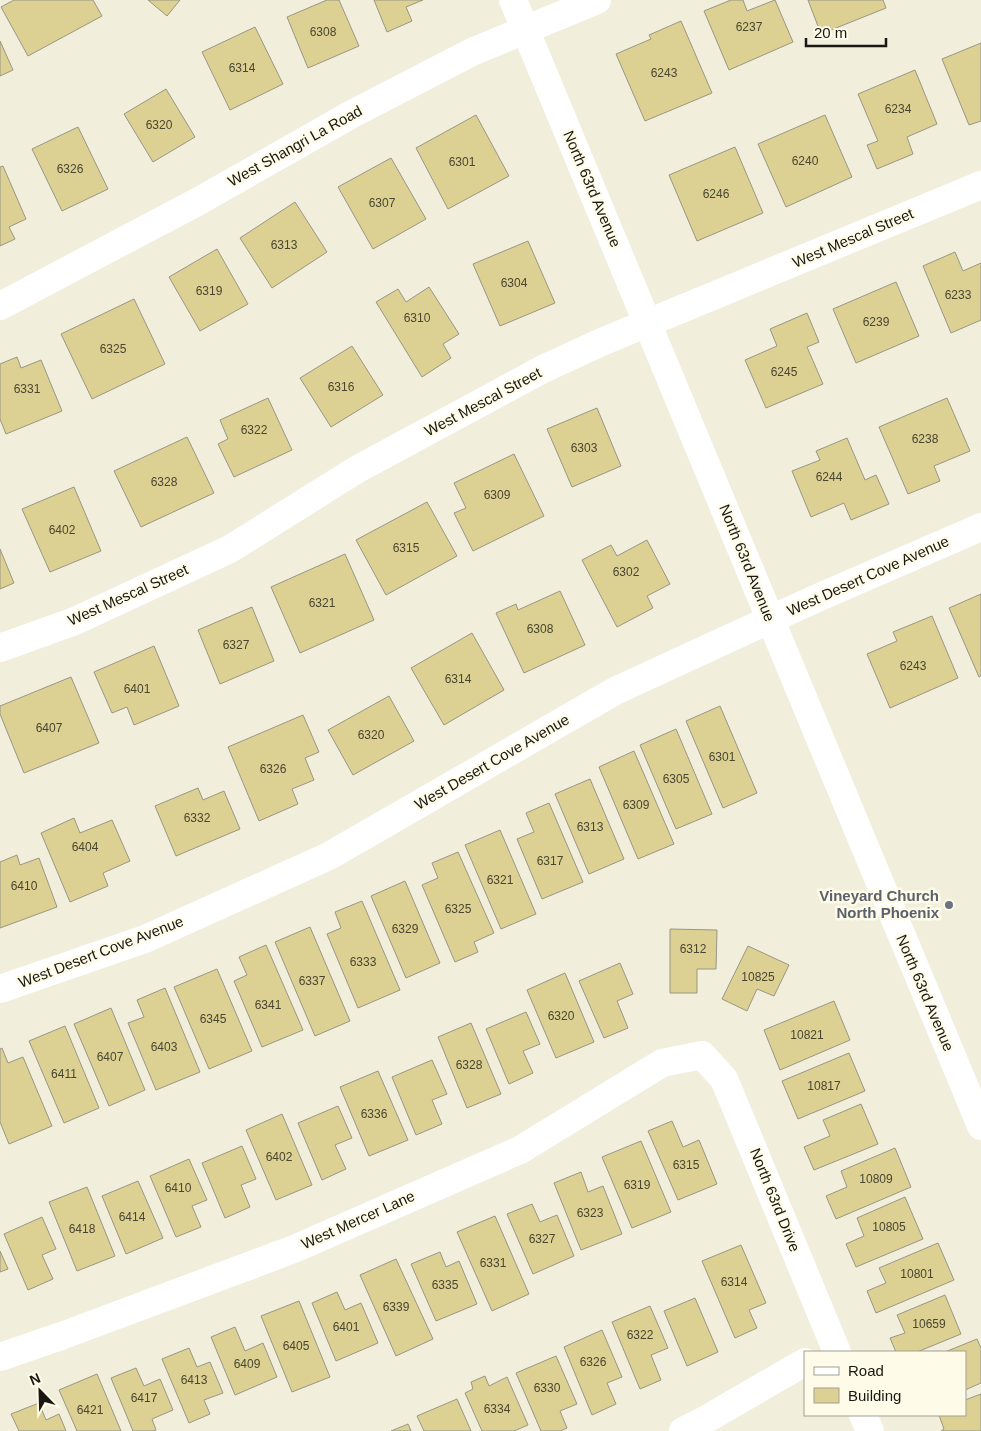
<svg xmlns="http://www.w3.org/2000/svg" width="981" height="1431" font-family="Helvetica,sans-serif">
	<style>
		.building { fill: #dcd192; stroke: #999686 }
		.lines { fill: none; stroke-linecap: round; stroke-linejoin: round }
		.minor { stroke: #fff; stroke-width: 28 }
		.worship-dot { fill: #6b7280; stroke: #fefbe9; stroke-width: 2 }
		.labels { text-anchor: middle; stroke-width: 5; stroke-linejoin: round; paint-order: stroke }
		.number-label { font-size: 12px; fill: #494631 }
		.street-label { font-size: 15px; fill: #181711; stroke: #fefbe9 }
		.worship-label { font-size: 15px; font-weight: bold; fill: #5b616d; stroke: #fefbe9; text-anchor: end }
	</style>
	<rect width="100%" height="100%" fill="#f1eedc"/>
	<g class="building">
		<polygon points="14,0 93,0 102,16 28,56 1,7"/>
		<polygon points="148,0 180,0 167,16"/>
		<polygon points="327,0 339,0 359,46 308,68 287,17"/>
		<polygon points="374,0 423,0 406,7 412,21 387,32"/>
		<polygon points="731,0 743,0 747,11 775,0 793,42 729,70 704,11"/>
		<polygon points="808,0 883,0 886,8 821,34"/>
		<polygon points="681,21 712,93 645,121 616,54 651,39 649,35"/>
		<polygon points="255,27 283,84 230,110 202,52"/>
		<polygon points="0,41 13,70 0,76"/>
		<polygon points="981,43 981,121 969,125 942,59"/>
		<polygon points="915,70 937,124 907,137 913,154 877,169 867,145 878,141 858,94"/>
		<polygon points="166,89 195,137 153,162 124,114"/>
		<polygon points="476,115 509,176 448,209 416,148"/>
		<polygon points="825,115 852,177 786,207 758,144"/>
		<polygon points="78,127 108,189 62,211 32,149"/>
		<polygon points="735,147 763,213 697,241 669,175"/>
		<polygon points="391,158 426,219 373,249 338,187"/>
		<polygon points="3,166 26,219 9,227 15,239 0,246 0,167"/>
		<polygon points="295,202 327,252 272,288 240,238"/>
		<polygon points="528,241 555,303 500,326 473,264"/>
		<polygon points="217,249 248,304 200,331 169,277"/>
		<polygon points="955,252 963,271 981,263 981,320 951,333 923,266"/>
		<polygon points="896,282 919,336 856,363 833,309"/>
		<polygon points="429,287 459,334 443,344 451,358 422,377 376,302 398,289 406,302"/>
		<polygon points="134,299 165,364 92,399 61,334"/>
		<polygon points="807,313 819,342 807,347 823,384 766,408 745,360 777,346 770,329"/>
		<polygon points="352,346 383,395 331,427 300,378"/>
		<polygon points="17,357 21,368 41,360 62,411 6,434 0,419 0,364"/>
		<polygon points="268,398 292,450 234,477 218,444 228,439 220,420"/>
		<polygon points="947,398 970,451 934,466 940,481 908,494 879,427"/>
		<polygon points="597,408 621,466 572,487 547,429"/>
		<polygon points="187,437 214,493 141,527 114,471"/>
		<polygon points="847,438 865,480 876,475 889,504 851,520 844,503 811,517 792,471 820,460 816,451"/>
		<polygon points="514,454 544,516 473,551 454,513 466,508 454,483"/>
		<polygon points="74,487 101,551 50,572 22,509"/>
		<polygon points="427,502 457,556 386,595 356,540"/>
		<polygon points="647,540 670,584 647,596 653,608 617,627 582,560 611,545 617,556"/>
		<polygon points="0,549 14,583 0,589"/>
		<polygon points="345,554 374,620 300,653 271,587"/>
		<polygon points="560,591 585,645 524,673 496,613 516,604 518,610"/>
		<polygon points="981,594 981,676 979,677 949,608"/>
		<polygon points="252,607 274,661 220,684 198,630"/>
		<polygon points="932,616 958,678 890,708 867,654 897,641 893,632"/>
		<polygon points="472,633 504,690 444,725 411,668"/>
		<polygon points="154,646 179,706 134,725 127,707 112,713 94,672"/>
		<polygon points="71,677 99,743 24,773 0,714 0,706"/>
		<polygon points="389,696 414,741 353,775 328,730"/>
		<polygon points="720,706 757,793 723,808 686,721"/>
		<polygon points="303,715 319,752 305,758 314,780 292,789 298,804 259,821 228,747"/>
		<polygon points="676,729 712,814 676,829 640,745"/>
		<polygon points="634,751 674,844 638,859 599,767"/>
		<polygon points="590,779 624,859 589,874 555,794"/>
		<polygon points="198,788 203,800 224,791 240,829 176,856 155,806"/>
		<polygon points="549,803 583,882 542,899 517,839 534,832 526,813"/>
		<polygon points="74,818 80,833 112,820 130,861 103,873 108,886 70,902 41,833"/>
		<polygon points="500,830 536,914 501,929 465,845"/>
		<polygon points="458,852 494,933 474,942 478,952 455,962 422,885 438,878 432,863"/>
		<polygon points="17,855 20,865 39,858 57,907 0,928 0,862"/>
		<polygon points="405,881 440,963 406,978 371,896"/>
		<polygon points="362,901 400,990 358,1008 327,934 341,928 335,912"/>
		<polygon points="310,927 350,1021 315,1036 275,942"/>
		<polygon points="670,929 717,930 716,969 697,969 697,993 670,993"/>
		<polygon points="266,945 303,1030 262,1047 234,981 247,975 239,957"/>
		<polygon points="748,946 789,965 774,996 757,989 747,1011 722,999"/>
		<polygon points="620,963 633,994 617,1001 628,1028 604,1038 579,981"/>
		<polygon points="217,969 252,1051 209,1069 174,987"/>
		<polygon points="565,973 594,1042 556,1058 527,990"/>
		<polygon points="165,988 200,1072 156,1090 128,1023 144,1017 137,1000"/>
		<polygon points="834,1001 850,1040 780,1070 764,1030"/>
		<polygon points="111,1008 145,1090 109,1106 74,1024"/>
		<polygon points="526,1012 540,1044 523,1051 533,1073 509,1084 486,1029"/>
		<polygon points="471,1023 501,1094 467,1108 438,1037"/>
		<polygon points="65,1026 99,1108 64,1123 29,1041"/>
		<polygon points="2,1048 8,1063 23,1057 52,1126 9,1144 0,1122 0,1049"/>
		<polygon points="849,1053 865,1091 798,1119 782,1081"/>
		<polygon points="432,1060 447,1094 432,1100 442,1124 416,1135 392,1077"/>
		<polygon points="378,1071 408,1140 369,1156 340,1087"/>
		<polygon points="861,1104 878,1144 814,1170 804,1147 830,1136 823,1120"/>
		<polygon points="338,1106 352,1138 335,1145 346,1169 322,1180 298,1123"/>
		<polygon points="282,1114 312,1185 276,1200 246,1130"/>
		<polygon points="672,1121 683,1147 699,1140 717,1184 678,1200 648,1131"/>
		<polygon points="641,1141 671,1212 632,1228 602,1157"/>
		<polygon points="242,1146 256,1179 241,1185 250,1207 225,1218 202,1163"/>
		<polygon points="895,1148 911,1187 836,1219 826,1196 847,1187 841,1171"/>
		<polygon points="189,1159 207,1200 192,1206 201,1227 176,1237 150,1176"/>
		<polygon points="581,1172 588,1192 603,1186 622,1234 581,1250 554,1183"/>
		<polygon points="138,1181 163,1238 126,1254 102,1196"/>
		<polygon points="87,1187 115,1256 77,1271 49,1202"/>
		<polygon points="905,1197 923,1239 856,1267 846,1244 864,1236 857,1218"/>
		<polygon points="532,1204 540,1222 557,1215 574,1256 533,1274 507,1214"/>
		<polygon points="495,1216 529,1294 492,1311 457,1232"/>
		<polygon points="42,1217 56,1249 42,1255 53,1279 28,1290 4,1234"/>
		<polygon points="938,1243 954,1280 876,1313 867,1291 886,1283 879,1268"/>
		<polygon points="741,1245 766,1303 749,1310 757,1328 735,1338 702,1261"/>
		<polygon points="0,1251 8,1269 0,1272"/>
		<polygon points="440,1252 446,1267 459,1261 477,1304 436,1321 411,1264"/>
		<polygon points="396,1259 433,1339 396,1356 360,1275"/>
		<polygon points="337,1292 345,1310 361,1303 378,1343 336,1361 312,1303"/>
		<polygon points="945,1295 961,1334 917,1352 896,1352 890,1338 905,1333 897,1315"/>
		<polygon points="695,1298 718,1352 687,1366 664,1311"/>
		<polygon points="299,1301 330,1377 292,1392 261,1316"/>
		<polygon points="650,1306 668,1348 651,1355 661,1380 640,1389 612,1322"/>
		<polygon points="235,1327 245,1351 263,1343 277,1377 235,1395 211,1337"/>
		<polygon points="602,1330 622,1377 607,1383 616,1404 592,1415 564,1347"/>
		<polygon points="977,1339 981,1348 981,1383 965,1390 965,1352 945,1352"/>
		<polygon points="189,1348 197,1367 210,1362 223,1393 204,1400 210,1414 189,1423 162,1359"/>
		<polygon points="556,1356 577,1404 560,1411 567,1428 560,1431 541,1431 516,1373"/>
		<polygon points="136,1368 144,1386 160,1379 173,1410 152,1419 156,1430 153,1431 133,1431 111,1378"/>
		<polygon points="97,1374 121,1431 77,1431 59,1390"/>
		<polygon points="485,1376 489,1386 507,1377 528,1425 514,1431 482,1431 465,1393 473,1389 471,1382"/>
		<polygon points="981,1394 981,1431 941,1431 944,1429 939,1415 965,1415 965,1400"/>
		<polygon points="457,1399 471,1431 424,1431 417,1416"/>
		<polygon points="39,1403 46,1420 59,1414 66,1431 19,1431 11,1414"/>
		<polygon points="408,1424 411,1431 391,1431"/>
	</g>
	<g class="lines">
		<g class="minor">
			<polyline points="513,0 981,1126"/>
			<polyline points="0,306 199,201 352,114 472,52 597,0"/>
			<polyline points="0,648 75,621 230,549 356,470 543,369 604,341 981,185"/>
			<polyline points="0,989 145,939 329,856 615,691 815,599 981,527"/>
			<polyline points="0,1357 64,1335 294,1249 520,1150 662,1063 702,1055 724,1079 837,1352"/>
			<polyline points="863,1415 870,1431"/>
			<polyline points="683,1431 703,1421 805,1362"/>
		</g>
	</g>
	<circle class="worship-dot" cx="949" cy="905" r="5"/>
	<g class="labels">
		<g class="number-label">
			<text x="749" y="31">6237</text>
			<text x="323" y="36">6308</text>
			<text x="242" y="72">6314</text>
			<text x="664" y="77">6243</text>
			<text x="898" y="113">6234</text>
			<text x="159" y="129">6320</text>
			<text x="805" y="165">6240</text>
			<text x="462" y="166">6301</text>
			<text x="70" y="173">6326</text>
			<text x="716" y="198">6246</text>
			<text x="382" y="207">6307</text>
			<text x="284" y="249">6313</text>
			<text x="514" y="287">6304</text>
			<text x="209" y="295">6319</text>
			<text x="958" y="299">6233</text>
			<text x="417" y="322">6310</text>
			<text x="876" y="326">6239</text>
			<text x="113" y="353">6325</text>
			<text x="784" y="376">6245</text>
			<text x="341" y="391">6316</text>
			<text x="27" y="393">6331</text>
			<text x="254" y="434">6322</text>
			<text x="925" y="443">6238</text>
			<text x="584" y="452">6303</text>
			<text x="829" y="481">6244</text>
			<text x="164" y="486">6328</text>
			<text x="497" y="499">6309</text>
			<text x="62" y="534">6402</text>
			<text x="406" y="552">6315</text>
			<text x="626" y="576">6302</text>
			<text x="322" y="607">6321</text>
			<text x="540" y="633">6308</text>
			<text x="236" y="649">6327</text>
			<text x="913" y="670">6243</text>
			<text x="458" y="683">6314</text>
			<text x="137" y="693">6401</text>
			<text x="49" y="732">6407</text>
			<text x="371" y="739">6320</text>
			<text x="722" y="761">6301</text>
			<text x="273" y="773">6326</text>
			<text x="676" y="783">6305</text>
			<text x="636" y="809">6309</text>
			<text x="197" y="822">6332</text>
			<text x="590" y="831">6313</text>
			<text x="85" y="851">6404</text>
			<text x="550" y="865">6317</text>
			<text x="500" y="884">6321</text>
			<text x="24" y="890">6410</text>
			<text x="458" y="913">6325</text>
			<text x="405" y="933">6329</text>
			<text x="693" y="953">6312</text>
			<text x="363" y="966">6333</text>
			<text x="758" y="981">10825</text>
			<text x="312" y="985">6337</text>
			<text x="268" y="1009">6341</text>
			<text x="561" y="1020">6320</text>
			<text x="213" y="1023">6345</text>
			<text x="807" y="1039">10821</text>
			<text x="164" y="1051">6403</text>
			<text x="110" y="1061">6407</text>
			<text x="469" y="1069">6328</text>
			<text x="64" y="1078">6411</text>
			<text x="824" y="1090">10817</text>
			<text x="374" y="1118">6336</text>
			<text x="279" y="1161">6402</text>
			<text x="686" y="1169">6315</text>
			<text x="876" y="1183">10809</text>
			<text x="637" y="1189">6319</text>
			<text x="178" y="1192">6410</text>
			<text x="590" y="1217">6323</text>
			<text x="132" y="1221">6414</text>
			<text x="889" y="1231">10805</text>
			<text x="82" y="1233">6418</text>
			<text x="542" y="1243">6327</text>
			<text x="493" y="1267">6331</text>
			<text x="917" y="1278">10801</text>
			<text x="734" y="1286">6314</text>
			<text x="445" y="1289">6335</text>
			<text x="396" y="1311">6339</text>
			<text x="929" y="1328">10659</text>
			<text x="346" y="1331">6401</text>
			<text x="640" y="1339">6322</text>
			<text x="296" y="1350">6405</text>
			<text x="593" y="1366">6326</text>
			<text x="247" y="1368">6409</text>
			<text x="194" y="1384">6413</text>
			<text x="547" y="1392">6330</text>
			<text x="144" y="1402">6417</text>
			<text x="497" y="1413">6334</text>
			<text x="90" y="1414">6421</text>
		</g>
		<g class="street-label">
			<text transform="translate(295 146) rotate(-29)" y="5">West Shangri La Road</text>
			<text transform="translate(592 189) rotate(67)" y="5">North 63rd Avenue</text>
			<text transform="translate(853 238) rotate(-23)" y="5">West Mescal Street</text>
			<text transform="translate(483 402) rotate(-28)" y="5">West Mescal Street</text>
			<text transform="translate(747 563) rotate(68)" y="5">North 63rd Avenue</text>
			<text transform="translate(868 576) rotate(-24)" y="5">West Desert Cove Avenue</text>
			<text transform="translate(128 595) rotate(-24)" y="5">West Mescal Street</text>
			<text transform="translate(492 762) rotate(-30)" y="5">West Desert Cove Avenue</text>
			<text transform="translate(101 952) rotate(-21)" y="5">West Desert Cove Avenue</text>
			<text transform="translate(925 993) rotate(67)" y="5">North 63rd Avenue</text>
			<text transform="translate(775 1200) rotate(68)" y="5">North 63rd Drive</text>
			<text transform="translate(358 1220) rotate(-24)" y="5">West Mercer Lane</text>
		</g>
		<g class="worship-label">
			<text x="939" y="901">Vineyard Church<tspan x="939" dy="17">North Phoenix</tspan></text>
		</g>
	</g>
	<rect x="804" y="1351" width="162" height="65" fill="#fefbe9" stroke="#a2a093"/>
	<rect x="814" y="1367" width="25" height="8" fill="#ffffff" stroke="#a2a093"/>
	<text x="848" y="1376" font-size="15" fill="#181711">Road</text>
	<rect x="814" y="1388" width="25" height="15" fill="#dcd192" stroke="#a2a093"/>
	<text x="848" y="1401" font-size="15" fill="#181711">Building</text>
	<g transform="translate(40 1391) rotate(337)" stroke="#fefbe9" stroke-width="4" paint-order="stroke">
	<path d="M0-4L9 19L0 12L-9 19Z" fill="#181711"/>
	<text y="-8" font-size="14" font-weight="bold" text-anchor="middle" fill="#181711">N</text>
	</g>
	<path d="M806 38v8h80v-8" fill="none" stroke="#181711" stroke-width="2.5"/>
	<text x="814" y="38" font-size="15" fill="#181711" stroke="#fefbe9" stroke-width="4" paint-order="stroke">20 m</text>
</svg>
